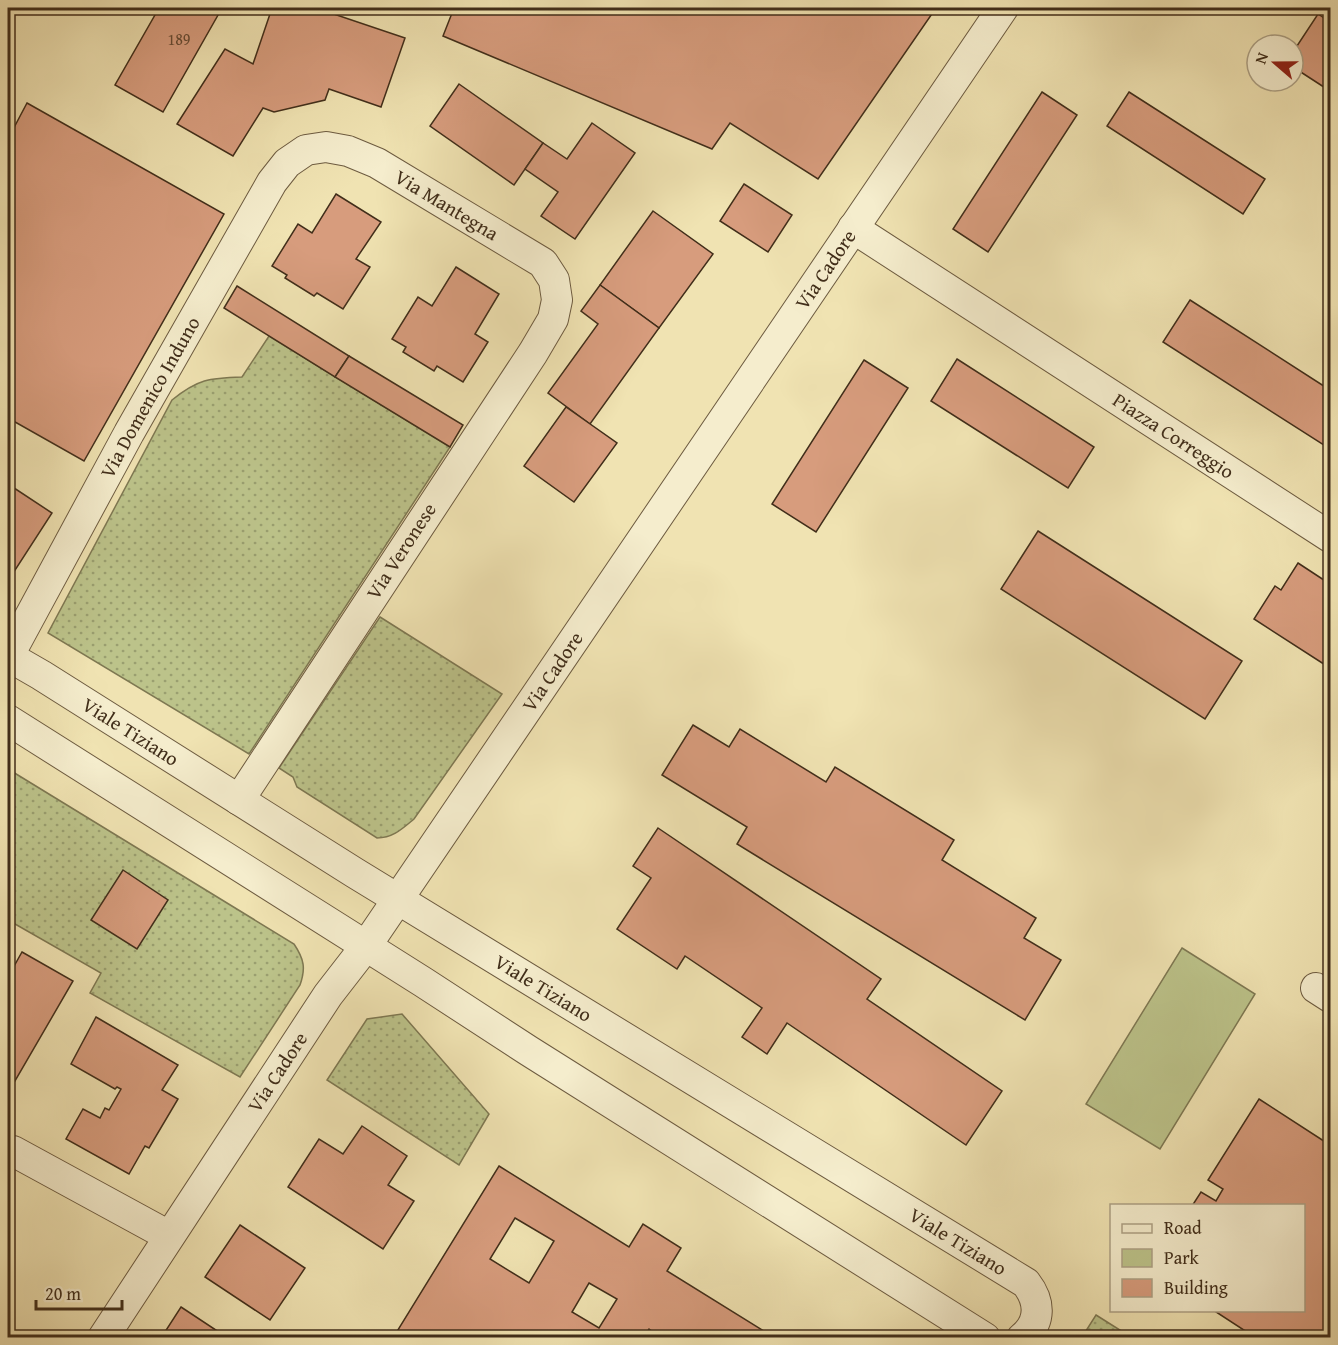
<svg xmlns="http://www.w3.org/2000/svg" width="1338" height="1345" font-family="'Gentium Book Plus',serif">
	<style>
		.green { fill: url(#green-dots); stroke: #7e7852; stroke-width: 1.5 }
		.pitch { fill: #bcc38a; stroke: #7e7852; stroke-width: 1.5 }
		.building { fill: #d79c7d; stroke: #412e1a; stroke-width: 1.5; fill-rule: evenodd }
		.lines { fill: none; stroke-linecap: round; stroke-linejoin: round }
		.minor-casing { stroke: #6d5b40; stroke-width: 32 }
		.minor { stroke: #f5edcd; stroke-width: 30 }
		.labels { text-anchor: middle; stroke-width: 6; stroke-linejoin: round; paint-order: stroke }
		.number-label { font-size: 16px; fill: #664a33 }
		.street-label { font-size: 20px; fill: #412e1a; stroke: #f5edcd }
	</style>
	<defs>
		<pattern id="green-dots" width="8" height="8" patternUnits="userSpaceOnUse" patternTransform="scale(1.5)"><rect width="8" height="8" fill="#bcc38a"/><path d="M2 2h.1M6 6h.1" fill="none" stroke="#9a9f70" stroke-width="1.8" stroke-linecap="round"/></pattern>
	</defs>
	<rect width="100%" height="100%" fill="#f0e3b2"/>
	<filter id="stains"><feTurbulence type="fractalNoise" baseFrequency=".00333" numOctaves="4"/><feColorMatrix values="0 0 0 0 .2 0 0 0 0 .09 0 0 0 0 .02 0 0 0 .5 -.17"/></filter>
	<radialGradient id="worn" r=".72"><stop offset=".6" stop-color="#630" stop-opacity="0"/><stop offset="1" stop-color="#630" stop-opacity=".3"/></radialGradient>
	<g class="green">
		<path d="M269,336L450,447L249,754L48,633L172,400C198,379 209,378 242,377Z"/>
		<path d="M380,617L502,694L414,819C402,829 393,838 377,838L297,787L293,777L279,768Z"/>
		<path d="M8,769L294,944C304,959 306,968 300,985L240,1077L90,993L101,973L8,920Z"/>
		<polygon points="402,1014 489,1114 459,1165 327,1080 367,1019"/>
		<polygon points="1096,1315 1131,1337 1082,1337"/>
	</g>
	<polygon class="pitch" points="1182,948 1255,994 1160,1149 1086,1104"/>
	<g class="building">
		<polygon points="159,8 222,8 163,112 115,85"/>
		<polygon points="272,8 316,8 405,38 381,107 329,89 325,100 274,112 263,108 233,156 177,124 225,49 253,64"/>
		<polygon points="454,8 625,8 637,12 639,8 936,8 818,179 730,123 712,149 443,36"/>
		<polygon points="1318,14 1330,22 1330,91 1293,67 1293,52"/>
		<polygon points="459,84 543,143 514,185 430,126"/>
		<polygon points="1042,92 1077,115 988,252 953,229"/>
		<polygon points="1129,92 1265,179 1243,214 1107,126"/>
		<polygon points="27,103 224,214 84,461 8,418 8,139"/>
		<polygon points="592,123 635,153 575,239 541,216 558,192 525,169 543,143 567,159"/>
		<polygon points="744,184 792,215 768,252 720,221"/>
		<polygon points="336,194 381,222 356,259 370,267 343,309 317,293 314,296 285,278 287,275 272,266 298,224 312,233"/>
		<polygon points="653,211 713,254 659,328 600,285"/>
		<polygon points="456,267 499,294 475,334 488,342 463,382 437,366 434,371 403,352 406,347 392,339 418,297 432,306"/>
		<polygon points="600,285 659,328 590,424 548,393 598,324 581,311"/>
		<polygon points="237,286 349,356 335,377 224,308"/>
		<polygon points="1190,300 1330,390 1330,449 1163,342"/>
		<polygon points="349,356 463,425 450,447 335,377"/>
		<polygon points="957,359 1094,447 1068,488 931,401"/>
		<polygon points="864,360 908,388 816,532 772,504"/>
		<polygon points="566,407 617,443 574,502 524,466"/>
		<polygon points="8,484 52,513 8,581"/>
		<polygon points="1038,531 1242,661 1205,719 1001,589"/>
		<polygon points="1298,563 1330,584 1330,668 1254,619 1275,586 1281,590"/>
		<polygon points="693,725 729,747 740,729 826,782 835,767 954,840 942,860 1036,918 1024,938 1061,960 1025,1020 737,844 747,827 662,775"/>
		<polygon points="658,828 881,979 867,999 1002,1091 966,1145 787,1023 767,1054 742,1037 762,1008 685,956 677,969 617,929 651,878 633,866"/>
		<polygon points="123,870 168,900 137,949 91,920"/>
		<polygon points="22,952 73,981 8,1093 8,977"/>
		<polygon points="96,1017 178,1065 162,1090 178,1099 149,1148 145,1146 129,1174 66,1139 83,1109 100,1118 105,1108 109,1110 121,1089 117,1087 115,1089 71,1064"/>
		<polygon points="1259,1099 1330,1145 1330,1338 1256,1338 1213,1310 1304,1310 1304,1206 1192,1206 1201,1192 1216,1201 1223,1189 1208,1180"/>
		<polygon points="362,1126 407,1156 388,1185 414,1201 383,1249 288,1187 319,1139 343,1154"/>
		<path d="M499,1166L629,1247L643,1224L681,1248L667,1271L775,1338H661L649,1329L643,1338H403L396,1333ZM515,1218L554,1241L529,1283L490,1259ZM589,1283L617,1299L599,1328L572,1312Z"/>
		<polygon points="240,1225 305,1268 270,1320 205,1277"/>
		<polygon points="181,1307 228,1338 161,1338"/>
	</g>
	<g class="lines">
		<defs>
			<g id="minor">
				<path id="s1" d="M853,228L1330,537"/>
				<path id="s2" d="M8,656L41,675L355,873L1026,1283C1040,1301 1042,1322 1022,1338"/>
				<path id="s3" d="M8,657L129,433L272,182L287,163L306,150L326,147L348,151L377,163L543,263L554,280L557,300L553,319L533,353L239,800"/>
				<polyline points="8,720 423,982 529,1051 985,1338"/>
				<polyline points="1316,988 1330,997"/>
				<polyline points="13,1151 169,1236"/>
				<path id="s4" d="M103,1338L328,995L366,946L1003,8"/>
			</g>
		</defs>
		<use href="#minor" class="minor-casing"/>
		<use href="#minor" class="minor"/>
	</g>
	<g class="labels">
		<g class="number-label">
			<text x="179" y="45">189</text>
		</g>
		<g class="street-label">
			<text dy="7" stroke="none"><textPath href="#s3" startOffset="746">Via Mantegna</textPath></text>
			<text dy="7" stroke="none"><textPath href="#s4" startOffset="1290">Via Cadore</textPath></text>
			<text dy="7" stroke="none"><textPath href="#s3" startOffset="296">Via Domenico Induno</textPath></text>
			<text dy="7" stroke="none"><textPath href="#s1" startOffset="382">Piazza Correggio</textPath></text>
			<text transform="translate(401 551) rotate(-57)" y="7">Via Veronese</text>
			<text dy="7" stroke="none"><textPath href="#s4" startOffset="804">Via Cadore</textPath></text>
			<text dy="7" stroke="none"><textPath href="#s2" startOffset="144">Viale Tiziano</textPath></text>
			<text dy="7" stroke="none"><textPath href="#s2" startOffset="630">Viale Tiziano</textPath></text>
			<text dy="7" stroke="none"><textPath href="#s4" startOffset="318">Via Cadore</textPath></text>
			<text dy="7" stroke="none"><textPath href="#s2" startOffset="1116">Viale Tiziano</textPath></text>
		</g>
	</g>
	<rect width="1338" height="1345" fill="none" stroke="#f0e3b2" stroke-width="30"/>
	<rect x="9" y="9" width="1320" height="1327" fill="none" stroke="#412e1a" stroke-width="3"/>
	<rect x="15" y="15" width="1308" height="1315" fill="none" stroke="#412e1a" stroke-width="1.5"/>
	<rect x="1110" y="1204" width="195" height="108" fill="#f5edcd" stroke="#ada185" stroke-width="1.5"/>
	<rect x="1122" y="1224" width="30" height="9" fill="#f5edcd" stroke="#ada185" stroke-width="1.5"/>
	<text x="1164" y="1234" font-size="18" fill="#412e1a">Road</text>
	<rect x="1122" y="1249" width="30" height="18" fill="#bcc38a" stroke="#ada185" stroke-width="1.5"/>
	<text x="1164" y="1264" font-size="18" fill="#412e1a">Park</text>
	<rect x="1122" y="1279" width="30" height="18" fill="#d79c7d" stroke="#ada185" stroke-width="1.5"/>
	<text x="1164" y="1294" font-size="18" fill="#412e1a">Building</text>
	<g transform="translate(1275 63) rotate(290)"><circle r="28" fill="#f5edcd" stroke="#ada185" stroke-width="1.5"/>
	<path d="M0-4.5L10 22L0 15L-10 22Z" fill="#8f2418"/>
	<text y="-9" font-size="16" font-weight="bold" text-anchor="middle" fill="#412e1a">N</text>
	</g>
	<path d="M36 1300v9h86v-9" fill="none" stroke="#412e1a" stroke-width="3"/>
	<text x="45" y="1300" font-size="18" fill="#412e1a" stroke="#f5edcd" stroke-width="4.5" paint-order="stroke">20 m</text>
	<rect width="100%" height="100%" filter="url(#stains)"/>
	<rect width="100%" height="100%" fill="url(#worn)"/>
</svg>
